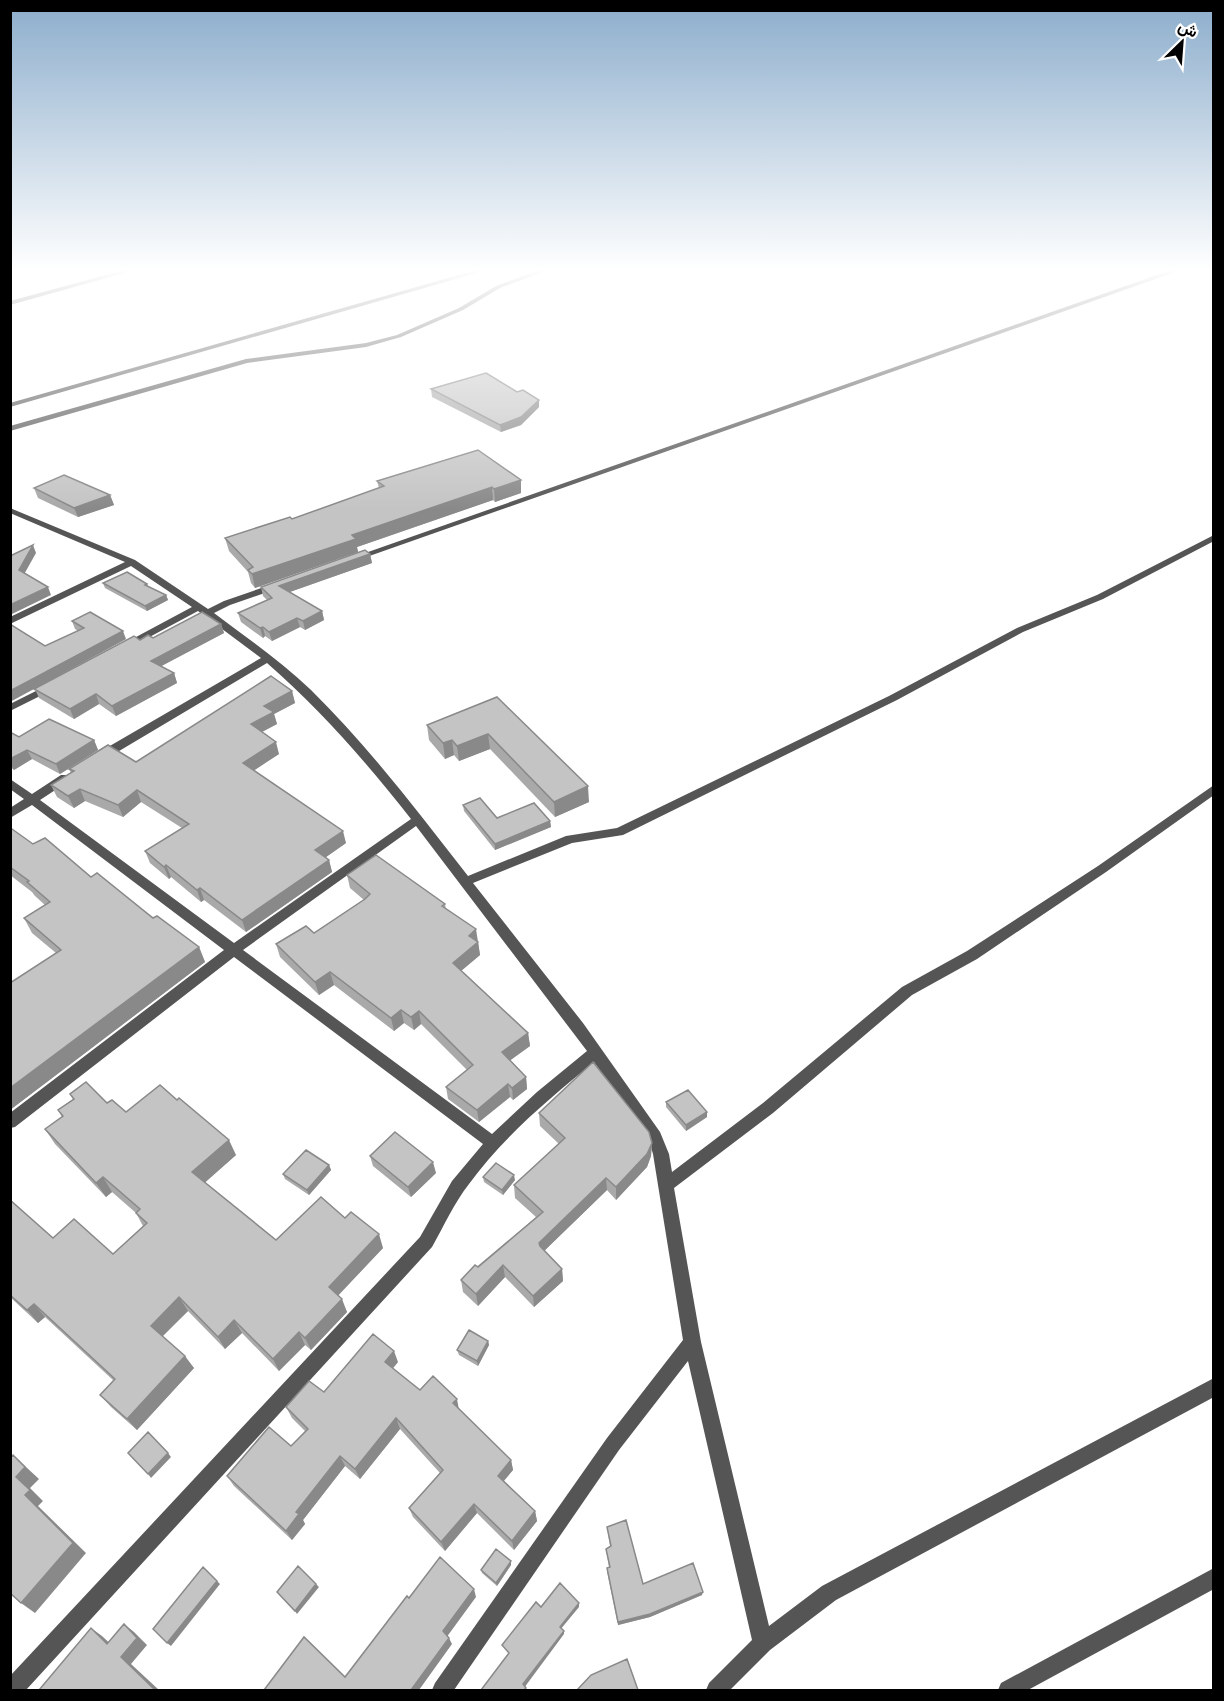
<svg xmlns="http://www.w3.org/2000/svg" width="1224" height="1701" viewBox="0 0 1224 1701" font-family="Poppins,Vazirmatn,sans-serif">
<rect width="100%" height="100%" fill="#fff"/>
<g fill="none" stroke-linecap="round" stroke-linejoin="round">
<path fill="#555" fill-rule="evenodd" d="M124,270H135L10,305V301Z
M476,270H487L10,407V403Z
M539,270H549L500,288L463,310L401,337L366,347L247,363L10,431V426L246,359L366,343L397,335L459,308L496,286Z
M1171,270H1181L358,560H352L351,558Z
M10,508L135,560L208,609L224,601L273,584H279V588L230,605L214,613C247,638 281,661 311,690C369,747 418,812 468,876L566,836L617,828L889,696L1017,628L1097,595L1214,535V541L1103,599L1023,632L897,700L623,835L572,843L473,883L583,1023L660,1132L669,1154L672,1172L763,1103L902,987L967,951L1098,866L1214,785V795L1106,872L977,959L912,995L773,1113L674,1188L701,1342L769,1626L822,1586L1214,1378V1397L836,1600L770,1650L730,1690H706L709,1683L752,1640L688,1361L619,1450L454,1690H432L435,1683L607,1438L683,1340L653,1154L649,1140L594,1062C549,1099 504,1136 469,1184C454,1203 444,1226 432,1247L26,1690H10V1676L420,1237L452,1181L483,1144L234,957L15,1127L10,1128V1113L224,950L32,805L10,818V808L24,799L10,789V779L32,794L61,775H69L71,778L69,781L40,800L234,943L411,819C367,763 320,709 267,663L104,760H96L94,757L96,754L261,658L198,611L129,648H123V644L192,607L131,566L10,624V617L125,562L10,513ZM416,826L587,1051L537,1092L492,1134L243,950Z
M50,684L54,685L55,687L54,689L10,711V704Z
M1214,1568V1589L1028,1690H998L1001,1683Z"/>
</g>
<path fill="#a9a9a9" d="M431,389L517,392L539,400V407L521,425L501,432L432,397Z
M521,480V493L495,502L493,500L357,547L358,552L255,588L251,583L248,572L229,551L225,538L292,519L379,488L377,481Z
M34,488L110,495L114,505L78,517L38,498Z
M370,554L372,563L290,592L322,611L324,620L305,630L300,627L272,641L265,636L263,638L241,622L238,613L267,600L263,596L261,587Z
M103,583L147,584L148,586L166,595L168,600L147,611L105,588Z
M72,621L126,639L49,681L140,640L221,624L224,633L161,666L174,673L177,683L116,716L99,704L74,719L39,698L35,689L45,646L78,631L75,629Z
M292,691L295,703L274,714L277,724L262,732L279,754L254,770L346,843L326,857L329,860L332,872L246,932L204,900L201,902L171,877L169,879L150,863L145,851L182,828L141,802L123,817L85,801L74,808L57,797L51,785L71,773L69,769L136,762Z
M497,697L589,802L555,817L490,749L459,761L454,755L445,759L429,740L427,725Z
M10,732L19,737L94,740L98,750L60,774L32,759L14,770L10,767Z
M463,805L497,818L550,821L551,827L495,850L464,811Z
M10,830L33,844L91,877L199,947L205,962L10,1110V983L56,953L32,933L24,918L45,905L35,896L32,892L10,875Z
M347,875L445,904L446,909L478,942L480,955L461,971L528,1033L530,1046L510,1060L526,1077L527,1089L513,1100L510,1097L479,1122L448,1099L446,1087L467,1070L421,1024L414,1030L404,1023L394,1031L334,985L319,995L280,957L276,944L314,933L364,900L350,888Z
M70,1094L107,1103L126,1112L236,1155L205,1182L276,1240L345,1218L383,1248L338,1295L347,1312L311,1350L305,1345L279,1371L242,1333L225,1349L188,1311L162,1336L194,1368L137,1430L111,1407L100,1395L114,1381L45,1317L38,1323L10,1297V1200L53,1238L113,1254L143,1226L136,1213L112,1192L106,1197L55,1144L45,1129L62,1117L58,1110L73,1099Z
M666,1102L707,1112V1117L686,1131L666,1107Z
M539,1113L652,1143L651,1156L647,1167L616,1200L607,1190L544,1251L562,1269L563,1281L534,1307L505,1277L478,1306L463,1292L461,1280L536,1217L515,1198L514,1185L559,1144L540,1126Z
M370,1156L436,1173L411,1197L373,1166Z
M329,1165L331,1170L309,1195L285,1179L283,1174Z
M483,1177L515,1180L503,1195L484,1182Z
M488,1341L489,1345L478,1366L459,1355L457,1350Z
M398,1362L393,1368L420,1390L459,1410L511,1460L513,1470L504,1481L535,1511L537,1521L514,1550L477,1513L445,1551L413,1517L409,1508L440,1473L400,1429L360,1479L345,1466L303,1520L305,1524L292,1540L234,1486L227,1476L291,1446L305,1431L292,1418L286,1407Z
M607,1527L643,1584L702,1595L650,1617L618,1625L607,1571V1568L609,1567L606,1549L610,1546Z
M511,1561V1565L497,1586L482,1573L481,1570Z"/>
<path fill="#898989" d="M539,400V407L521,425L501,432L500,425Z
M521,480V493L495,502L494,489Z
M492,487L493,500L357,547L358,552L255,588L252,574L352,535Z
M110,495L114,505L78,517L74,508Z
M33,545L36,553L22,578L19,570Z
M370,554L372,563L281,595L279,586Z
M48,587L51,595L10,615V605Z
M166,595L168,600L147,611L145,606Z
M322,611L324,620L305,630L303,621Z
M297,618L300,627L272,641L269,632Z
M221,624L224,633L154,670L151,661Z
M263,627L265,636L263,638L260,628Z
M123,631L126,639L10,702V691Z
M174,673L177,683L116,716L112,706Z
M292,691L295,703L274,714L277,724L254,736L251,724L264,706Z
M96,694L99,704L74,719L70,709Z
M488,734L490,749L459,761L457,746Z
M94,740L98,750L60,774L56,764Z
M452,740L454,755L445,759L443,743Z
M276,742L279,754L247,775L243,763Z
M27,750L32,759L14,770L10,763V759Z
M588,786L589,802L555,817L554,802Z
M80,789L85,801L74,808L68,796Z
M137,790L141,802L123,817L118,805Z
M550,821L551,827L495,850V844Z
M343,831L346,843L319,862L315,850Z
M329,860L332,872L246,932L242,920Z
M166,865L171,877L169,879L164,867Z
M200,888L204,900L201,902L197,890Z
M476,929L480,955L455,976L453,963L469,936Z
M199,947L205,962L10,1110V1088Z
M330,972L334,985L319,995L315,982Z
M401,1010L404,1023L394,1031L391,1018Z
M419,1011L421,1024L414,1030L411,1017Z
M528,1033L530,1046L504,1065L502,1052Z
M526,1077L527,1089L513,1100L512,1088Z
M508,1084L510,1097L479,1122L477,1110Z
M707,1112V1117L686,1131V1125Z
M229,1140L236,1155L200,1187L192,1172Z
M652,1143L651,1156L647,1167L616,1200V1187Z
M433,1162L436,1173L411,1197L408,1187Z
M329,1165L331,1170L309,1195L307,1190Z
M514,1175L515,1180L503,1195L502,1190Z
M103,1177L112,1192L106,1197L96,1183Z
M606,1178L607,1190L540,1255L539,1243Z
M379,1234L383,1248L334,1300L329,1287Z
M503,1265L505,1277L478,1306L476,1294Z
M562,1269L563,1281L534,1307L533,1296Z
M179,1297L188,1311L160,1339L151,1326Z
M342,1299L347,1312L311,1350L305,1338Z
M34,1304L45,1317L38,1323L27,1310Z
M234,1320L242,1333L225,1349L218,1337Z
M299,1332L305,1345L279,1371L273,1359Z
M488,1341L489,1345L478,1366L477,1361Z
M394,1351L398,1362L389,1373L385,1362Z
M185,1356L194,1368L137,1430L127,1419Z
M457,1399L459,1410L453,1403Z
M396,1418L400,1429L360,1479L355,1469Z
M168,1453L171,1457L151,1478L148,1474Z
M13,1455L39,1479L30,1488L43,1501L38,1506L86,1553L35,1613L21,1603L16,1477Z
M340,1456L345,1466L303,1520L305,1524L292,1540L286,1531L296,1512Z
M511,1460L513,1470L500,1485L498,1476Z
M474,1504L477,1513L445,1551L441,1542Z
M535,1511L537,1521L514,1550L512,1541Z
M511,1561V1565L497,1586L496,1583Z
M217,1581L220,1584L171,1646L167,1643Z
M316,1584L319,1587L297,1614L295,1611Z
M474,1589L476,1597L446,1638L443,1631Z
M703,1592L702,1595L650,1617L618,1625V1622Z
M579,1603V1607L560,1630V1627Z
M124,1624L134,1632L147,1645L131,1664L159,1690H155L121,1657Z
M91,1628L102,1636L118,1651L107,1644Z
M564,1631V1634L524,1688L523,1684Z
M449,1638L452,1644L419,1690H411Z"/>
<path fill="#c4c4c4" stroke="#898989" stroke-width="1.5" d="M486,373L517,392L523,390L539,400L521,417L500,425L431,389Z
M478,450L521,480L494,489L492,487L352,535L356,539L252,574L248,570L253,567L225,538L290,517L292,519L384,486L377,481Z
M64,475L110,495L74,508L34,488Z
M33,545L19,570L48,587L10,605V556Z
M365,550L370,554L279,586L322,611L303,621L297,618L269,632L263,627L260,628L238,613L272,598L261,587Z
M127,572L147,584L145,585L166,595L145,606L103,583Z
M90,612L123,631L10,691V624L45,646L84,628L72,621Z
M202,612L221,624L151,661L174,673L112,706L96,694L70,709L34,689L134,636L140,640L148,635L153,638Z
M271,676L292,691L264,706L274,712L251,724L276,742L243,763L343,831L315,850L329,860L242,920L200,888L197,890L166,865L164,867L145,851L189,824L137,790L118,805L80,789L68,796L51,785L74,771L69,769L108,745L136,762Z
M497,697L588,786L554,802L488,734L457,746L452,740L443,743L427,725Z
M49,719L94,740L56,764L27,750L10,759V732L19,737Z
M480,798L497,818L534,803L550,821L495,844L463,805Z
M12,829L33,844L45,838L91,877L97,873L153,918L157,916L199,947L10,1088V983L61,950L24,918L50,902L27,882L29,881L10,867V830Z
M376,855L445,904L442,906L476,929L469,936L478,942L453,963L528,1033L502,1052L526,1077L512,1088L508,1084L477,1110L446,1087L473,1065L419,1011L411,1017L401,1010L391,1018L330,972L315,982L276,944L306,926L314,933L365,899L370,894L347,875Z
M593,1062L649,1132L652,1143L647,1154L616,1187L606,1178L539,1243L540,1246L562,1269L533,1296L503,1265L476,1294L461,1280L475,1265L478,1267L543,1212L514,1185L565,1138L539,1113Z
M86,1082L107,1103L112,1100L126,1112L160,1085L177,1100L179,1098L229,1140L192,1172L276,1240L321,1197L345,1218L351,1212L379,1234L329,1287L342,1299L305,1338L299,1332L273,1359L234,1320L218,1337L179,1297L151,1326L185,1356L127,1419L100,1395L115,1379L34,1304L27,1310L10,1295V1200L53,1238L74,1219L113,1254L147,1223L136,1213L140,1209L103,1177L96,1183L45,1129L63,1116L58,1110L74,1099L70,1094Z
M688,1090L707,1112L686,1125L666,1102Z
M395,1132L433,1162L408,1187L370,1156Z
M306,1150L329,1165L307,1190L283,1174Z
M496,1163L514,1175L502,1190L483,1177Z
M469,1330L488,1341L477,1361L457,1350Z
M373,1334L394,1351L385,1362L420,1390L433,1376L457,1399L453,1403L511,1460L498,1476L535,1511L512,1541L474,1504L441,1542L409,1508L443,1470L396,1418L355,1469L340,1456L296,1512L299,1514L286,1531L227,1476L269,1427L291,1446L308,1429L286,1407L309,1381L324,1392Z
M148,1432L168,1453L148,1474L128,1453Z
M13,1455L25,1467L16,1477L30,1490L25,1495L73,1543L21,1603L10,1593V1458Z
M626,1520L643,1584L693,1563L703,1592L650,1614L618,1622L607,1568L610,1567L606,1549L611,1546L607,1527Z
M496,1549L511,1561L496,1583L481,1570Z
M440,1557L474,1589L443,1631L449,1638L411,1690H264L304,1637L345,1677L407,1596L409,1598Z
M298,1566L316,1584L295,1611L277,1592Z
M203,1567L217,1581L167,1643L153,1629Z
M560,1583L579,1603L560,1627L564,1631L523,1684L526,1688L524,1690H481L509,1653L502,1645L536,1602L541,1607Z
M124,1624L137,1638L121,1657L155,1690H39L91,1628L107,1644Z
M627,1659L638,1690H577L591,1675Z"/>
<linearGradient id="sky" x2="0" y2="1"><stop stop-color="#8cadcc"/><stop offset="0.53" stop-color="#fff"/><stop offset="1" stop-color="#fff" stop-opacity="0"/></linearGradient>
<rect width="1224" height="509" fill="url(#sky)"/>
<rect width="1224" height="1701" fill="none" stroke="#000000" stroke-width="24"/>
<g transform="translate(1182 42) rotate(25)" stroke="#ffffff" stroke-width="4.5" paint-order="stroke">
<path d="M0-4.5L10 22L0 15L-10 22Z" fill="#000000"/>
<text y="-9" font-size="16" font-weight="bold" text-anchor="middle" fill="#000000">ش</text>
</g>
</svg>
